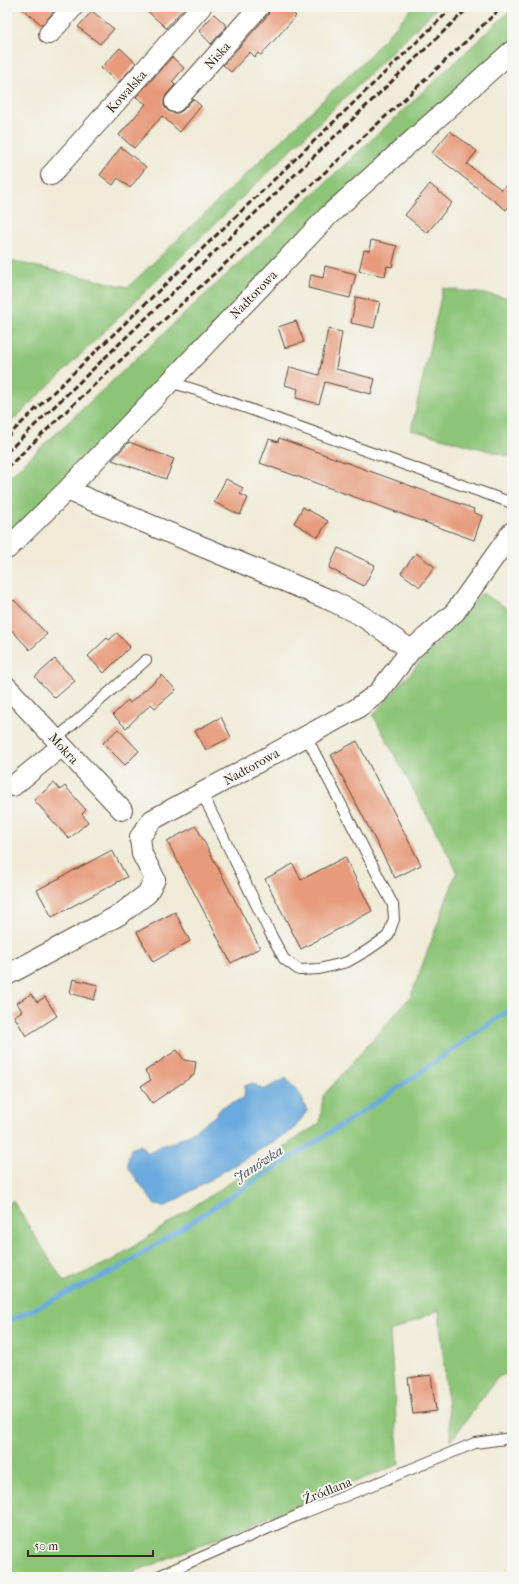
<svg xmlns="http://www.w3.org/2000/svg" width="519" height="1584" viewBox="0 0 519 1584" font-family="'IM FELL French Canon',serif">
<rect width="100%" height="100%" fill="#f6f6f2"/>
<filter id="ink" filterUnits="userSpaceOnUse"><feTurbulence type="fractalNoise" baseFrequency=".025" numOctaves="2"/><feDisplacementMap in="SourceGraphic" scale="8" xChannelSelector="R" yChannelSelector="G"/><feConvolveMatrix kernelMatrix="1 2 1 2 8 2 1 2 1" color-interpolation-filters="sRGB"/></filter>
<filter id="wash" filterUnits="userSpaceOnUse"><feTurbulence type="fractalNoise" baseFrequency=".012" numOctaves="4" result="noise"/><feDisplacementMap in="SourceGraphic" scale="16" xChannelSelector="R" yChannelSelector="G"/><feGaussianBlur stdDeviation="0.9" result="paint"/><feColorMatrix in="noise" values="0 0 0 0 0 0 0 0 0 0 0 0 0 0 0 0 0 1.4 0 .05"/><feComposite in="paint" operator="in"/></filter>
<g filter="url(#wash)">
<rect width="100%" height="100%" fill="#efebd7"/>
<path fill="#8dc578" stroke="#64784b" d="M413,7H438L7,426V260L128,287L368,57Z
M512,9V47L7,539V479Z
M443,288L512,298V457L411,430Z
M482,593L512,611V1372L498,1377L451,1441L439,1310L390,1332L399,1464L122,1577H7V1204L13,1201L64,1282L113,1260L320,1123L323,1096L411,996L457,871L373,715Z"/>
<path fill="#6baade" stroke="#536a7e" d="M286,1078L301,1096L307,1111L293,1130L166,1206L155,1205L128,1167V1160L131,1149L141,1145L148,1153L154,1151L161,1144L168,1145L189,1134L214,1117L222,1107L244,1098L245,1086L253,1083L263,1090Z"/>
<g fill="none" stroke-linecap="round" stroke-linejoin="round">
<path stroke="#6baade" stroke-width="5" d="M7,1322L118,1269L382,1099L512,1008"/>
</g>
<g id="blocks">
<path fill="#e79b7c" d="M20,7H58L42,25Z
M143,7H185L166,28Z
M270,7H299L293,13L296,16L261,55L258,53L255,57L250,52L231,72L223,65L268,15Z
M92,11L114,29L100,44L78,27Z
M214,14L227,26L211,44L199,31Z
M120,48L136,63L118,83L101,68Z
M172,57L184,68L172,82L175,85L166,95L164,100V106L168,111L173,113H178L183,110L193,99L201,106L180,132L162,116L134,148L119,135L146,104L136,97Z
M450,131L477,151L467,164L502,190L512,178V203L506,210L432,153Z
M121,147L146,167L130,188L118,178L113,185L100,175Z
M430,184L452,203L427,233L405,215Z
M371,240L397,246L392,267L387,266L385,276L359,271L364,250L369,251Z
M325,266L356,274L350,298L308,288L311,275L323,278Z
M356,297L380,302L374,328L351,323Z
M296,321L304,342L285,348L278,327Z
M328,329L342,332L336,369L375,379L371,394L325,382L319,404L296,398L298,389L285,385L290,367L319,375Z
M279,438L474,509L473,512L482,516L474,540L260,463L269,439L278,442Z
M129,442L174,459L166,479L112,460Z
M226,479L243,488L240,494L248,498L240,515L214,502Z
M303,507L328,521L318,537L294,523Z
M338,548L375,565L364,586L329,568Z
M416,553L435,567L420,587L401,573Z
M14,600L47,634L30,650L7,625V607Z
M117,633L130,647L104,673L88,656L107,638L109,640Z
M55,659L75,681L55,698L35,677Z
M162,675L176,690L155,708L151,704L126,728L113,715L128,700L130,703Z
M221,717L231,737L206,750L195,731Z
M118,729L139,751L125,765L103,743Z
M357,741L421,865L395,878L331,755Z
M54,783L60,790L65,786L86,810L82,814L88,822L69,839L34,800Z
M196,826L260,948L231,963L167,841Z
M112,850L127,877L52,917L37,890Z
M345,857L372,911L301,949L265,879L293,864L301,880Z
M175,912L190,941L153,962L137,932Z
M73,979L98,985L94,1000L70,993Z
M31,994L37,1002L45,997L57,1016L26,1036L14,1016L22,1011L17,1003Z
M177,1050L184,1060L196,1062L194,1075L152,1103L141,1086L151,1080L145,1071Z
M431,1375L436,1411L413,1414L408,1378Z"/>
</g>
</g>
<g filter="url(#ink)">
<use href="#blocks" fill-opacity="0" stroke="#56473a" stroke-width="1"/>
<g fill="none" stroke-linecap="round" stroke-linejoin="round">
<g stroke="#56473a" stroke-width="12">
<path id="service" d="M170,382L196,390L512,503
M56,739L146,660
M202,793L270,933L284,959L299,970L319,969L347,962L368,950L388,936L394,919L393,905L306,736
M156,1577L301,1514L475,1443L512,1438"/>
</g>
<g stroke="#56473a" stroke-width="22">
<path id="minor" d="M49,34L73,7
M175,102L259,7
M51,175L201,7
M67,490L332,601L362,616L411,650
M7,549L67,490L329,215L512,51
M7,687L122,810
M13,786L62,746
M7,975L119,915L147,894L155,879L142,854L140,837L152,820L356,709L378,693L411,650L455,612L512,532"/>
</g>
<use href="#service" stroke="#fff" stroke-width="10"/>
<use href="#minor" stroke="#fff" stroke-width="20"/>
<path stroke="#3b2a1e" stroke-width="3" stroke-dasharray="6 3" stroke-linecap="butt" d="M7,437L453,7
M7,452L469,7
M7,468C169,311 339,163 502,7"/>
</g>
</g>
<g text-anchor="middle" stroke-width="4" stroke-linejoin="round" paint-order="stroke">
<g font-size="13" fill="#3b2a1e" stroke="#f6f6f2">
<text transform="translate(217 55) rotate(-48)" y="5">Niska</text>
<text transform="translate(126 91) rotate(-48)" y="5">Kowalska</text>
<text transform="translate(253 294) rotate(-46)" y="5">Nadtorowa</text>
<text transform="translate(64 748) rotate(47)" y="5">Mokra</text>
<text transform="translate(251 766) rotate(-29)" y="5">Nadtorowa</text>
<text transform="translate(327 1490) rotate(-22)" y="5">Źródlana</text>
</g>
<g font-size="14" font-style="italic" fill="#4c5761" stroke="#f6f6f2">
<text transform="translate(258 1164) rotate(-33)" y="5">Janówka</text>
</g>
</g>
<rect width="519" height="1584" fill="none" stroke="#f6f6f2" stroke-width="24"/>
<path d="M28 1550v6h125v-6" fill="none" stroke="#3b2a1e" stroke-width="2"/>
<text x="34" y="1550" font-size="12" fill="#3b2a1e" stroke="#f6f6f2" stroke-width="3" paint-order="stroke">50 m</text>
</svg>
